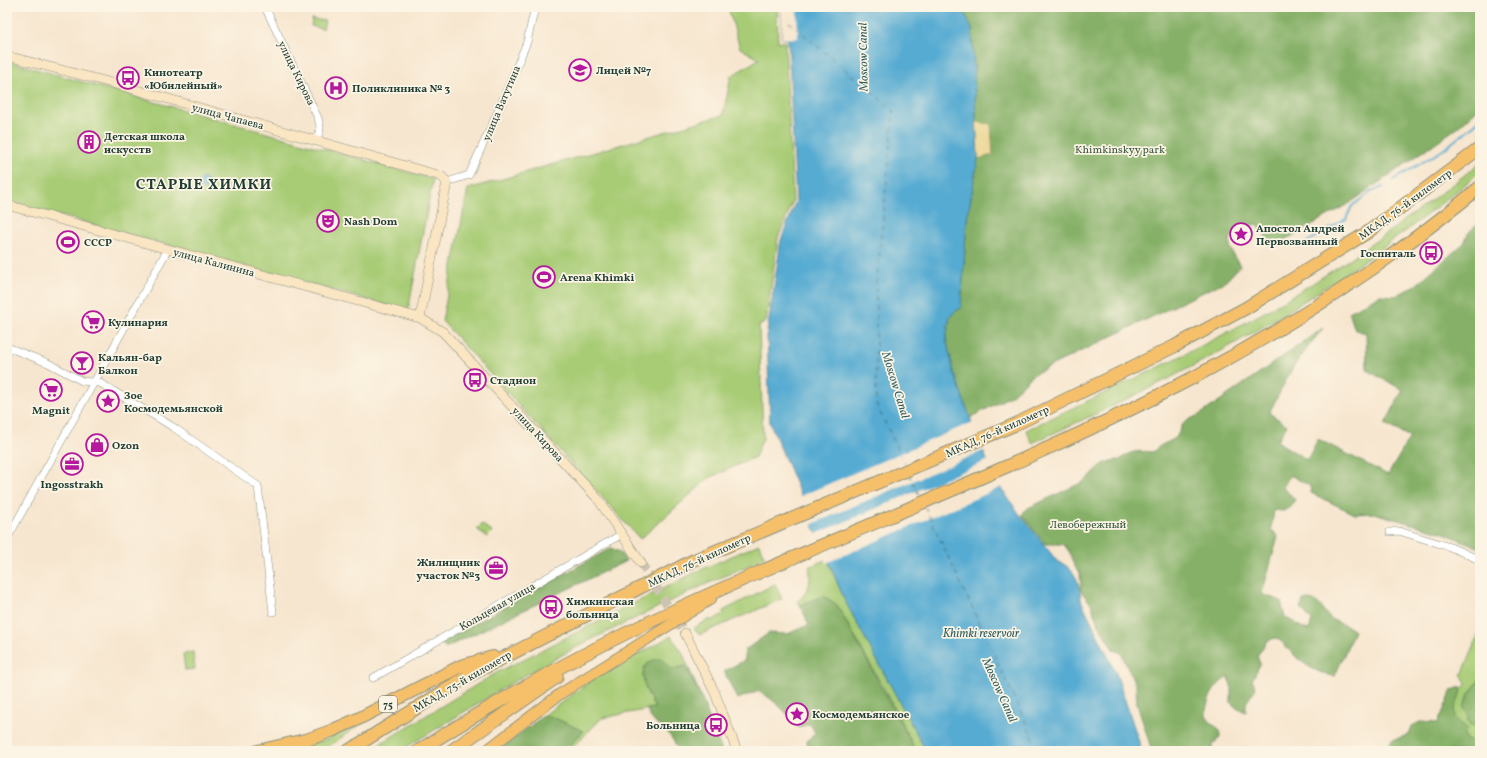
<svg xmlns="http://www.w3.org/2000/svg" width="1487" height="758" viewBox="0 0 1487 758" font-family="Vollkorn,serif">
<rect width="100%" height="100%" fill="#fcf5e5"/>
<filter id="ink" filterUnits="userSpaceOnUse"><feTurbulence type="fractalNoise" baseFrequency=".025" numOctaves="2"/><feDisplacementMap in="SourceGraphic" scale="8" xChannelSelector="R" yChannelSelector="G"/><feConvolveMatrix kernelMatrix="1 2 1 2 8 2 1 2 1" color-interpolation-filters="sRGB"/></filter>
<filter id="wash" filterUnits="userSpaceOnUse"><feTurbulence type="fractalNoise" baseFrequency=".012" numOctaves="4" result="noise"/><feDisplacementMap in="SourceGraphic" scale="16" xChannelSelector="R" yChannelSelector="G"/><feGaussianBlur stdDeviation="0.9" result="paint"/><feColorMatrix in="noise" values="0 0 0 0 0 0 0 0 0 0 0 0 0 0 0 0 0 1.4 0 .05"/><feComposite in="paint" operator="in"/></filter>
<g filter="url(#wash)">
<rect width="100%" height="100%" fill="#f7e6cf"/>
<path fill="#a8cc76" stroke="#648455" d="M728,7H777L778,42H785L793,201L778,238L766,322L759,326L763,438L755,457L709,478L640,539L442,321L468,189L723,115L731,76L759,59L740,48Z
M312,19L325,21L323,29L311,26Z
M7,61L433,179L408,311L7,201Z
M1480,163V172C1411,230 1338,281 1261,328C1188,372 1109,408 1032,443L1026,430C1102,394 1180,359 1254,318C1334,274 1408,219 1480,163Z
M482,524L492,532L487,537L477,529Z
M759,544L765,558L702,586L580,645L515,681L400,751H368L496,673L696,572Z
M827,559L845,601L926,751H916L883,687L837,605L824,596L800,605L798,601C809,592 812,580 809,567Z
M775,584L782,599L699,635L694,628L710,619L711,621L724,614L723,611Z
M1480,631V751H1429L1455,692L1463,689L1466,684L1462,675Z
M671,636L682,652L702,699L686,667L671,669L644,667C642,683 648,694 655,708L602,718L572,748L570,745L583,731L543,716L590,681Z
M193,652L195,669L185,670L183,654Z
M365,721L322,751H285L325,740Z"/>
<path fill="#86b067" stroke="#52764e" d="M962,7H1480V107L1458,127L1347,205L1272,247L1258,224C1247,226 1228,231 1230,246C1231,252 1237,260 1240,266L1226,281L1034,374L1012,395L970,418L954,372L946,339L950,316L961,307L967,219L978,159L972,29Z
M1480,222V548L1444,533L1394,519L1375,513L1355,514L1311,493L1310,486L1290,475L1283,488L1295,499L1291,507L1283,511L1274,510L1271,529L1278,536L1262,594L1281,601L1285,618C1295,621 1299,628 1309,630L1312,621L1301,608L1303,600C1324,599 1319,611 1332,619C1340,624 1347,625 1354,631L1335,676C1320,675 1302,664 1291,652C1285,646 1283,641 1275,638L1267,641L1257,656L1260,664L1252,680L1256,688L1246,703V712L1238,709L1231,703V685L1228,677C1215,684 1205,702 1206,716C1211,725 1221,726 1220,738L1213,744V751H1152L1137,704L1136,686L1121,653L1113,649L1104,634L1094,614L1092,605L1081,591L1080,573C1070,564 1074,554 1063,544H1045L1022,515L1026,509L1083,482C1098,472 1099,460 1120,460C1130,450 1139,451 1153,452L1160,446L1176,438L1184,422L1201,414L1323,328L1293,367L1269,413L1287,425L1277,441L1307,460L1318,439L1388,475L1410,437L1385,424L1403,390L1367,370L1366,333L1355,330L1349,312L1380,295L1396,296L1416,285L1464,243L1469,232Z
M611,548L620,552L626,561L445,648L441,642Z
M824,596L837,605L916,751H809L807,747V741L815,733L811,725L808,724L799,728C787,713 776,701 759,691L737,699L724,671L745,660V650L769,633L787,634L809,625L800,605Z
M661,658L671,669L686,666L702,699L722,751H679C676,746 674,741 670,736C661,725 652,725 647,709L655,708C645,689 631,664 661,658Z
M1480,679V730L1478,727L1469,724L1467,720L1469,716L1464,708L1467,697Z
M1461,687C1461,698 1453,707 1455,718L1468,729L1464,733L1466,740L1473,741L1476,745L1480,744V751H1387V747L1392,740L1409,735L1412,726L1420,722L1438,723L1452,690Z
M543,716L555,718L583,731L570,745L560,751H502L500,749Z"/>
<path fill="#eeda9e" stroke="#868c69" d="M976,122L991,124L993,155L978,159Z"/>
<path fill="#56abd2" stroke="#3a7483" d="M781,7H962L972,29L978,159L967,219L961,307L950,316L946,339L954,372L978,440L998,484L1018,512L1057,561C1075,568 1080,582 1081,600L1116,673L1142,751H926L845,601L770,423L767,333L781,240L796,201L788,39H782Z
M198.5 184a5.5 5.5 0 1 1 11 0a5.5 5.5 0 1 1-11 0Z"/>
<path fill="#f7e6cf" d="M781,7H797L798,38L782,39Z
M973,422L985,450L810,525L798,497Z
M989,460L1002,487L826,563L814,535Z"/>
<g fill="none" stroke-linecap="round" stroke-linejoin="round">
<path stroke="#56abd2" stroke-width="2" d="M1393,180L1443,150L1480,120
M1299,247L1346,219L1352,206L1371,192L1383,187"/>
<path stroke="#305e63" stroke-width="1" stroke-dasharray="5 4" stroke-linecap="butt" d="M789,22L894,111L876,286V404L905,464
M909,474L920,497
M925,507L1039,751"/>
</g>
</g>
<g filter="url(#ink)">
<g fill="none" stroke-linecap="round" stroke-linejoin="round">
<path stroke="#ccc4b0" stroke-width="9" stroke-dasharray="9 4.5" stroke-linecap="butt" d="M641,563L685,633"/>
<g stroke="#8b9282" stroke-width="8">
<path id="street" d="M265,7L318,118C321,128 321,132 315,140
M447,182L469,175L492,125L527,42L535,7
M7,347L48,363L82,381L100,383L173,427L258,486L273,612
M1390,532L1399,531L1450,547L1480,560
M7,539L168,249
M373,678L622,534"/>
</g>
<g stroke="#8b9282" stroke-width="10">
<path id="secondary" d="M7,56L112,83L441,176L447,182L420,318
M7,205L420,318L443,332L598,499L641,563
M685,633L715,693L737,751"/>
</g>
<g stroke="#8b9282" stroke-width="12">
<path id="primary" d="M486,751L560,694L711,599"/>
</g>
<g stroke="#8b9282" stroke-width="14">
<path id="highway" d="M258,751L309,739L331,731L358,719L461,666L493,657
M348,751L468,676L692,561L1014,425L1175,346L1246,308L1368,232L1480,148
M418,751C500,699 585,651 673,611C847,530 1029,465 1198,375C1298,322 1393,259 1480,187
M451,751L557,677"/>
</g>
<use href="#street" stroke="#fff" stroke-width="7"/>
<use href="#secondary" stroke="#fbe6c4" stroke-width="9"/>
<use href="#primary" stroke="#f6c06b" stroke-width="10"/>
<use href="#highway" stroke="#f6c06b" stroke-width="12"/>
</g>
</g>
<defs>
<g id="school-ring" transform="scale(1.15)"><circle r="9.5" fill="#fcf5e5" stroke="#b5179e" stroke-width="1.5"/><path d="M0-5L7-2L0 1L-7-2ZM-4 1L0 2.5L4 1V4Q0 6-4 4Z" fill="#b5179e"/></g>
<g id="bus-ring" transform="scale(1.15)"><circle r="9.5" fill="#fcf5e5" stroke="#b5179e" stroke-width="1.5"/><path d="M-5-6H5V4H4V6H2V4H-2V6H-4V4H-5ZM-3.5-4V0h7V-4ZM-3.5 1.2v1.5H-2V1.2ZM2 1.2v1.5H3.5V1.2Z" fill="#b5179e"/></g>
<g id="hospital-ring" transform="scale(1.15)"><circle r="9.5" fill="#fcf5e5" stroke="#b5179e" stroke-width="1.5"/><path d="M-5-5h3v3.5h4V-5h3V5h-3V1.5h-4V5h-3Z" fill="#b5179e"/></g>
<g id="building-ring" transform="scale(1.15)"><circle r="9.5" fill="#fcf5e5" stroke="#b5179e" stroke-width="1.5"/><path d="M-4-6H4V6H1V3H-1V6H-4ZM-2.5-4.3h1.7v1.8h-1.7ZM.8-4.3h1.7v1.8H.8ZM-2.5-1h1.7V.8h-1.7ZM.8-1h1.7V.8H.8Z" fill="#b5179e"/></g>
<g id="theatre-ring" transform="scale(1.15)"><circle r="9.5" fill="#fcf5e5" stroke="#b5179e" stroke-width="1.5"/><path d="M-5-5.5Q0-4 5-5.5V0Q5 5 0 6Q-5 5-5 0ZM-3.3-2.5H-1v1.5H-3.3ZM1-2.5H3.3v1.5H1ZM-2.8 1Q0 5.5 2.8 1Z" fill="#b5179e"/></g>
<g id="sight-ring" transform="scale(1.15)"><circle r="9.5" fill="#fcf5e5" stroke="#b5179e" stroke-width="1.5"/><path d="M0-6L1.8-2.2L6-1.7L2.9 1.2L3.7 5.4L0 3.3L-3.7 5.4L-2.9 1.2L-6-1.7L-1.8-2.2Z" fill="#b5179e"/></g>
<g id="stadium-ring" transform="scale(1.15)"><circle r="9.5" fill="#fcf5e5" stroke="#b5179e" stroke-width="1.5"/><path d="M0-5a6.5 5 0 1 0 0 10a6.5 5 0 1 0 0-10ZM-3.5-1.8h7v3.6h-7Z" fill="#b5179e"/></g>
<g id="supermarket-ring" transform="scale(1.15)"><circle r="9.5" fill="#fcf5e5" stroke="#b5179e" stroke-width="1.5"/><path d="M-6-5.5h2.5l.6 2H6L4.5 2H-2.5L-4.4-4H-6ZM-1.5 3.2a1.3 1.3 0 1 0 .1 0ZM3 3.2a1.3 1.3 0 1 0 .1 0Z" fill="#b5179e"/></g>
<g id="bar-ring" transform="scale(1.15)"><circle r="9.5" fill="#fcf5e5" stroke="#b5179e" stroke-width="1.5"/><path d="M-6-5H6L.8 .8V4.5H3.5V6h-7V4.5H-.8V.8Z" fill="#b5179e"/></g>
<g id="shop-ring" transform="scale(1.15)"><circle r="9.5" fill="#fcf5e5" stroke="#b5179e" stroke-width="1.5"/><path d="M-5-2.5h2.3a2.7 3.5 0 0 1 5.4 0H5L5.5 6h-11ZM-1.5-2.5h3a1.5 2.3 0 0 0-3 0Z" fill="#b5179e"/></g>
<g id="office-ring" transform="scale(1.15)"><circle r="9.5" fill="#fcf5e5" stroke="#b5179e" stroke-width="1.5"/><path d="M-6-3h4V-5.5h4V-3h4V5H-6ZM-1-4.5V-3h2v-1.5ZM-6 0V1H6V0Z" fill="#b5179e"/></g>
</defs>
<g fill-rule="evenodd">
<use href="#school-ring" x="580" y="70"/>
<use href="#bus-ring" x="128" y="78"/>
<use href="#hospital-ring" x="336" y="88"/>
<use href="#building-ring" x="89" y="142"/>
<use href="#theatre-ring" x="328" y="221"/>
<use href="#sight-ring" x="1241" y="234"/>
<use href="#stadium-ring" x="68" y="242"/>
<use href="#bus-ring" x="1431" y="253"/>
<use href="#stadium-ring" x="544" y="277"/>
<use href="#supermarket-ring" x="93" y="322"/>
<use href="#bar-ring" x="82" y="363"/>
<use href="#bus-ring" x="475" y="380"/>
<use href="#supermarket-ring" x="51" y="390"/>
<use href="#sight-ring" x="108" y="401"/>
<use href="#shop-ring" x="97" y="445"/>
<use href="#office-ring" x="72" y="464"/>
<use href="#office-ring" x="496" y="568"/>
<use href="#bus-ring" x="551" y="607"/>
<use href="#sight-ring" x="797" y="714"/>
<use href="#bus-ring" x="716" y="725"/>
</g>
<g text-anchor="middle" stroke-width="3.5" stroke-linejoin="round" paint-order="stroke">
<rect fill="#fcf5e5" stroke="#617469" stroke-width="1" x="379" y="696" width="18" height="16" rx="3"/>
<g font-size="10" font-weight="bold" fill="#1f3d34">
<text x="388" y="708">75</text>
</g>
<g font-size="11" font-weight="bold" fill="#1f3d34" stroke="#fcf5e5" text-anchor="start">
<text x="596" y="74">Лицей №7</text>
<text x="144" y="76">Кинотеатр<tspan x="144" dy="13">«Юбилейный»</tspan></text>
<text x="352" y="92">Поликлиника № 3</text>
<text x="104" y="140">Детская школа<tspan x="104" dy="13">искусств</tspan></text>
<text x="344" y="225">Nash Dom</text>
<text x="1256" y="232">Апостол Андрей<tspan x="1256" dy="13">Первозванный</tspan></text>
<text x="84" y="246">СССР</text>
<text x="1416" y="257" text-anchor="end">Госпиталь</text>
<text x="560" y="281">Arena Khimki</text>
<text x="108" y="326">Кулинария</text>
<text x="98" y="361">Кальян-бар<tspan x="98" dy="13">Балкон</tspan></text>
<text x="490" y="384">Стадион</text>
<text x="124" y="399">Зое<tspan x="124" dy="13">Космодемьянской</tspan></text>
<text x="51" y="414" text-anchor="middle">Magnit</text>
<text x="112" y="449">Ozon</text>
<text x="72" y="488" text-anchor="middle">Ingosstrakh</text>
<text x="480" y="566" text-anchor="end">Жилищник<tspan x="480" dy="13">участок №3</tspan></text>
<text x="566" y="605">Химкинская<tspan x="566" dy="13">больница</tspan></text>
<text x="812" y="718">Космодемьянское</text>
<text x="700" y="729" text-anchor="end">Больница</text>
</g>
<g font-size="11" fill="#1f3d34" stroke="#fcf5e5">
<text transform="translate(297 73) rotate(64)" y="4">улица Кирова</text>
<text transform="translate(501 103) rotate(-67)" y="4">улица Ватутина</text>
<text transform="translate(228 116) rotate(15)" y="4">улица Чапаева</text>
<text transform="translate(1405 204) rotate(-36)" y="4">МКАД, 76-й километр</text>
<text transform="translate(214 262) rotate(15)" y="4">улица Калинина</text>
<text transform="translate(997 431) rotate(-24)" y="4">МКАД, 76-й километр</text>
<text transform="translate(538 434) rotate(47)" y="4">улица Кирова</text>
<text transform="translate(699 560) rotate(-25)" y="4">МКАД, 76-й километр</text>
<text transform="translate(497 606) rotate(-30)" y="4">Кольцевая улица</text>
<text transform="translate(462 681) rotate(-30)" y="4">МКАД, 75-й километр</text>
</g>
<g font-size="11" fill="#3a5a41" stroke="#fcf5e5">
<text x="1120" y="153">Khimkinskyy park</text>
<text x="1088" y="528">Левобережный</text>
</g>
<g font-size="12" font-style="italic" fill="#305e63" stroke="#fcf5e5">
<text transform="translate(863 57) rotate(-91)" y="4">Moscow Canal</text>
<text transform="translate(896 385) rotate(73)" y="4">Moscow Canal</text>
<text x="981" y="637">Khimki reservoir</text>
<text transform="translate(1000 690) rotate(66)" y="4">Moscow Canal</text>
</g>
<g font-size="15" font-weight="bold" letter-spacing="1" fill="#1f3d34" stroke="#fcf5e5">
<text x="204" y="189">СТАРЫЕ ХИМКИ</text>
</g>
</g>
<rect width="1487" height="758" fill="none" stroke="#fcf5e5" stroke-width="24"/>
</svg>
